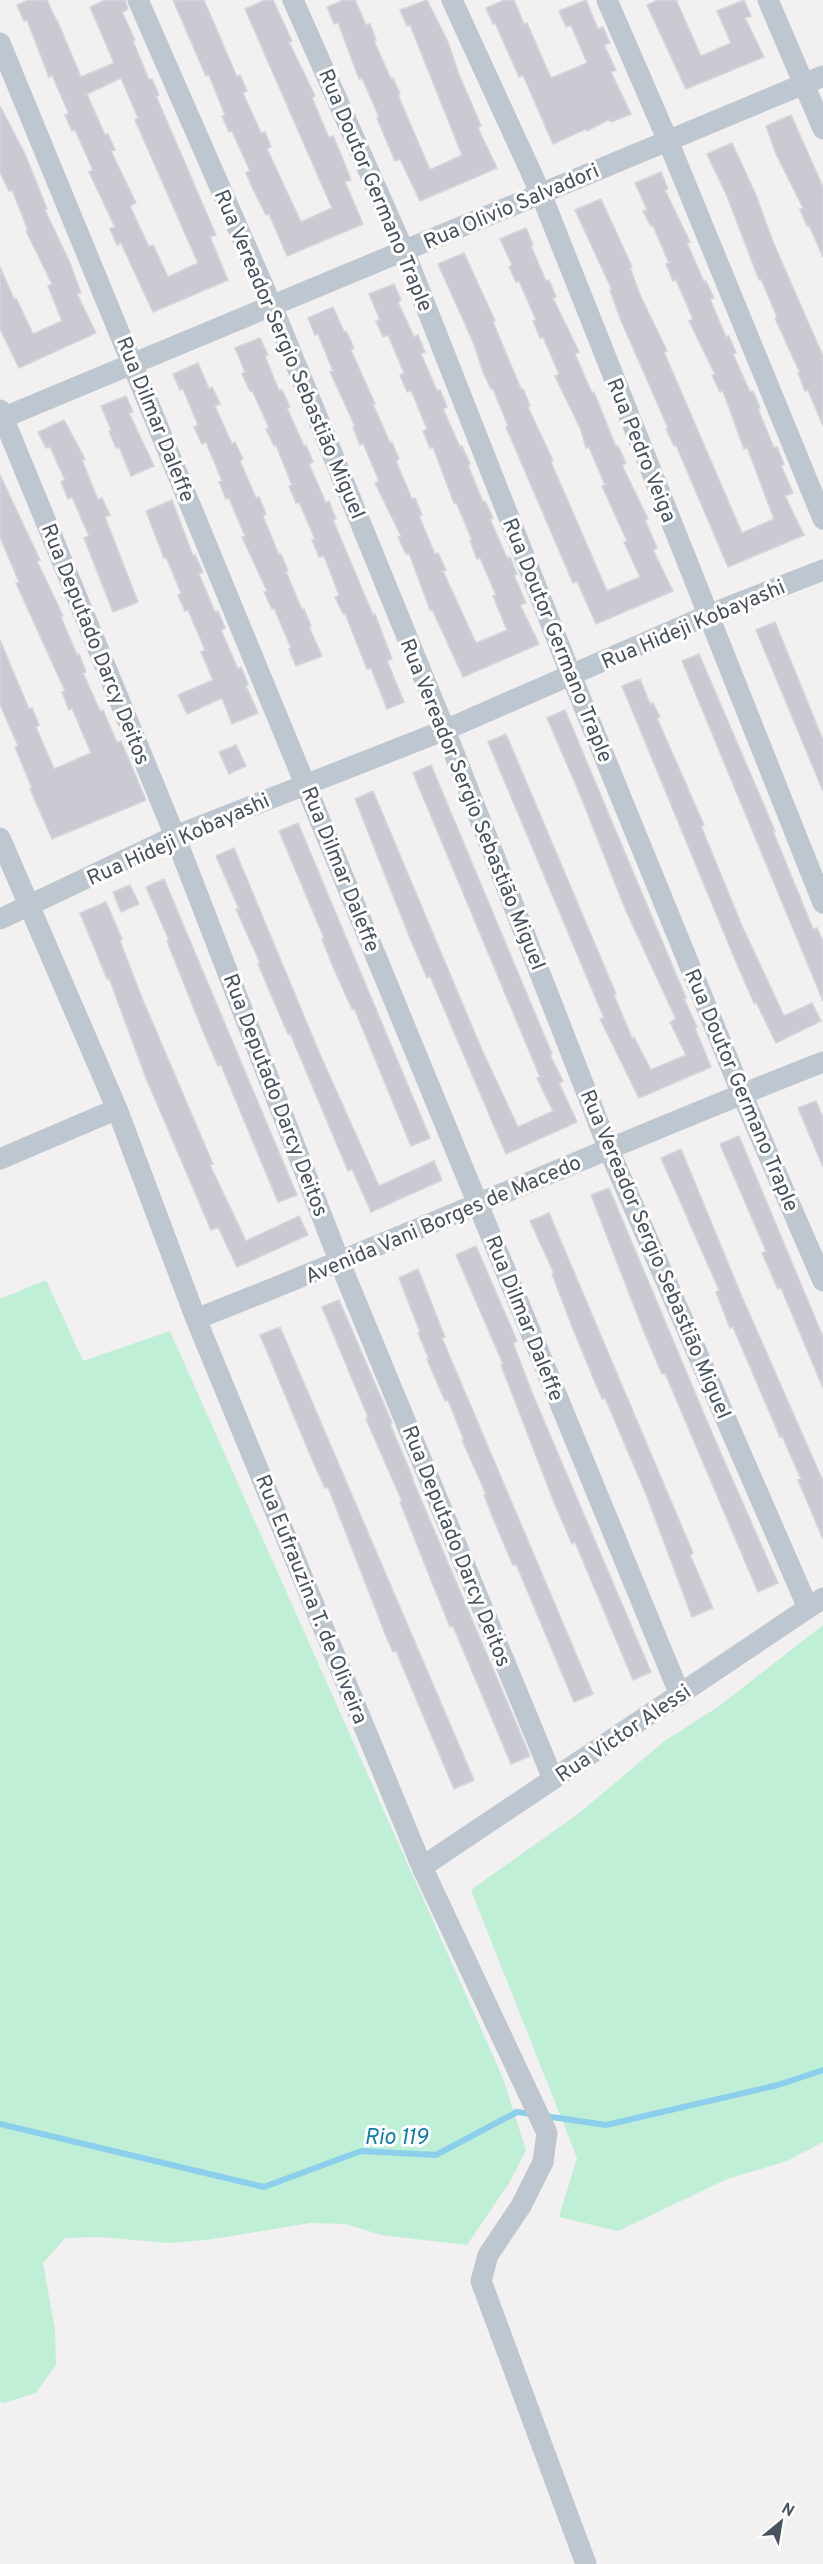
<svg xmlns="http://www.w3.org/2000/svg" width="823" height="2564" viewBox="0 0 823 2564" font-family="Overpass,sans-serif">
<rect width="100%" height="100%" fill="#f2f0f0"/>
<path fill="#bfefd6" d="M46,1280L83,1361L170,1331L503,2078L526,2150L509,2183L467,2245L381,2235L346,2224L311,2223L206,2240L169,2243L100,2237L65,2238L43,2263L55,2330L56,2365L36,2393L4,2403L0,2402V1299Z
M823,1625V2142L787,2161L727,2179L618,2231L559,2217L577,2158L471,1890L578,1814L666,1740L718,1707Z"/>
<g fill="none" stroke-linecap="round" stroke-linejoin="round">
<path stroke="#8ccfec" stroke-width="6" d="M545,2116L606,2125L778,2085L823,2070
M0,2124L264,2187L361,2151L436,2155L517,2112L532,2114"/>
</g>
<path fill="#cacbd2" stroke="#d4d5db" stroke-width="1.5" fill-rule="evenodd" d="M29,0H47L56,20H57L81,77L114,63L90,7L105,0H125L128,9L122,12L135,40L133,41L149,80L152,79L159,95L156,96L216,235L210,237L228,280L153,312L121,243L117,245L110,229L115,227L89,172L93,170L75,130L72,131L65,115L69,114L52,75L49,77L27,20L24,21L17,5ZM121,78L138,118L135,120L198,263L168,277L153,245L149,247L130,206L136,203L111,151L115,150L108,134L105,135L87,94Z
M173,0H204L237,77L240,75L247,91L243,93L261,133L265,132L271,147L267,149L301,222L332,208L245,9L265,0H273L292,41L289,42L315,96L312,98L329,138L333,136L340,152L351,180L345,182L363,224L287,256L269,214L266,215L253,189L246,173L250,171L232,131L229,132L222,116L225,115L209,75L206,76Z
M344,0H355L366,25L370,24L376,40L374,41L391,79L393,78L400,94L398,95L430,170L462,155L410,25L407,26L400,10L427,0L448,42L458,72L481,126L478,128L497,168L420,201L400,159L395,161L377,118L379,117L362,78L359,79L338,22L334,24L327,7Z
M505,0H514L524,24L527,23L551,78L587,63L571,25L566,27L559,11L586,0L598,29L603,27L610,43L604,45L616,70L611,72L631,114L611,122L610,119L587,131L586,129L553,144L523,75L519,77L495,23L493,24L486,8Z
M658,0H676L701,56L731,43L717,11L744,0L751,16L745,18L764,57L686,89L647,5Z
M0,106L25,154L47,209L45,210L70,263L81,293L77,294L96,333L19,368L0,329V267L14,299L16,298L33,334L62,321L48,286L52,284L26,231L28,230L12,190L9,191L0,172Z
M791,115L823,187V257L809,225L807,226L800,209L803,208L776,154L766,126Z
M732,143L756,195L773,242L823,356V426L808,390L805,391L798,373H800L775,318L777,317L761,279L759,280L727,196L707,154Z
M661,172L668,189L665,190L690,242L687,243L704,282L706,281L714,298L710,299L726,337L729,336L736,353L733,354L750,392L753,391L760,408L758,409L774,448L777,447L784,464L781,465L793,493L785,496L804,535L728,567L676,445L674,446L666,429L668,428L620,318L610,290H612L575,210L601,199L632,267L630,268L641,297L667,351L664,352L742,533L774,519L747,447L744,449L723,391L720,392L712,375L715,374L689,321L693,319L676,280L673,281L666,264L669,263L653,226H651L643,211L647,210L635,183Z
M526,228L533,245L531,246L546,281L549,280L556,297L553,298L579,352L575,354L592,393L594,392L616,447L618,446L626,463L622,465L648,519L645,520L657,548L653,550L673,591L596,624L577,581L573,583L506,427L508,426L493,389H491L483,372L474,344L438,264L464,253L495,321L493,322L521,389H523L530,406L528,407L553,461L551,462L607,591L640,577L624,542L627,541L602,486L605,485L589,447L586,448L581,430L555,376L559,374L543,337L540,338L533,321L536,320L519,281L516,282L509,267L512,265L500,239Z
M394,284L401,300L398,302L414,337L418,335L425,352L421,354L437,391L440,390L447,407L443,409L460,447L462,446L470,464L468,465L483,502L485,501L493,518L490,519L507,558L510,557L517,574L514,575L526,603L520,605L539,644L463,677L432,609L430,610L409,553L406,554L398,537L401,536L375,483L379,481L363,443L360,445L353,427L355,426L330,372L333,371L318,334L315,335L308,318L333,307L344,332L346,331L354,348L351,350L375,404H373L390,443L392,442L399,459L396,461L412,499L415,498L422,515L419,516L435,554L438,553L446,570L443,571L476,643L507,630L493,596L496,595L480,558L477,559L470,541L472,540L456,502L454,503L433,447L430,448L423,431L427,429L411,390L407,392L400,375L404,373L388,335L383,337L376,321L380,320L369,294Z
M260,338L268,355L265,356L279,391L282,390L290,407L287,408L304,446L306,445L313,462L309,464L326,503L329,501L336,519L333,520L373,615L375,614L392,659L387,661L404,702L387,709L371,668L367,669L345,613L343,614L335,597L339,595L324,556L319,557L312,540L315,539L299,502L296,503L289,486L292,485L276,445L274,446L266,429L269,428L252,390L250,391L242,374L245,372L235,348Z
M198,363L209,389L212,387L220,404L215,406L232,444L235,442L243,459L240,461L256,498L259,497L266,514L263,516L279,555L281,554L288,571L286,572L302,610L304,609L311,626L309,627L322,656L296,666L289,649L291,648L274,608L272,609L264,592L267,591L242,537L245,536L229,498L226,499L219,482L222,481L206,442L202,444L194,427L198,425L183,389L180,390L173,374Z
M126,396L133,412L129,413L154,466L131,476L119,447L116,448L109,431L111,430L101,406Z
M64,420L85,459L82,460L98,500L102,498L110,515L105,517L138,602L113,612L84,538L89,536L72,497L68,499L61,482L65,480L50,447L46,448L38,432Z
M0,475L40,560L37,561L63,616L61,617L77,655L79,654L86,672L83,673L100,711L103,710L117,743L121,741L146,800L52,839L30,789L32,788L15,747L18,746L0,704V640L29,709L32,708L39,725L36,727L54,769L91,753L72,708L69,710L62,692L65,691L16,583L19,582L0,537Z
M172,500L193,556L195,555L203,572L199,574L215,612L218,611L225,628L221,630L238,669L241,667L248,684L246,686L258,713L232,724L222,698L187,714L178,695L213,680L201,652L205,650L188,610L185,611L178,595L181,593L166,557L164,558L146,511Z
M775,622L823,740V791L756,630Z
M699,654L775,831H773L813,929L817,928L823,942V1001L682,661Z
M640,679L650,704L653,703L660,717L657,718L704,825L701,826L742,926L784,1016L812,1003L821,1021L776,1043L756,1002L754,1003L736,962L622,686Z
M565,710L686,998L684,999L697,1027L695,1028L711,1067L639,1098L600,1019L604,1018L488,742L506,734L616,994L614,995L632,1038L634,1037L651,1070L686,1055L670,1022L676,1019L626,911L581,797L547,718Z
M236,745L246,766L229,774L219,752Z
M431,765L552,1054L550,1055L563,1081L559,1083L577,1122L506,1154L430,976L427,978L409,936L355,799L373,791L482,1050L518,1127L553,1111L537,1078L540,1077L413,773Z
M298,823L430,1138L411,1146L354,1008L352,1009L333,967L322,939L324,938L279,831Z
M234,848L319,1052L379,1186L434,1161L442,1180L371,1212L352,1169L348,1171L290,1033L288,1034L258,964L260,963L236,909H239L216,856Z
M164,879L297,1195L278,1202L221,1065L218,1066L200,1024L167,941L169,940L146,887Z
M130,885L139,904L121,912L113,892Z
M106,902L122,939L120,941L142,998L213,1164L210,1165L246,1241L299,1216L308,1235L237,1267L218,1227L211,1230L146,1078L109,978L107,979L80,913Z
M816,1101L823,1118V1167L798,1108Z
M739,1136L823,1337V1388L781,1288L778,1289L762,1253L766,1251L720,1144Z
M681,1149L742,1297L823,1481V1539L798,1480L801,1479L782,1436L780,1437L733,1327L730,1328L716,1292L719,1290L661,1158Z
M609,1188L712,1433L778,1583L758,1592L665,1373L662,1374L644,1332L591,1195Z
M549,1213L693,1553L690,1555L713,1608L692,1617L646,1494L605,1398L602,1399L573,1329L552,1274L554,1273L530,1221Z
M476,1246L517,1341L513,1343L533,1395L651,1672L633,1680L575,1542L572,1544L554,1502L501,1365L503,1364L456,1255Z
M418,1269L445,1337L442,1338L593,1694L574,1702L516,1564L513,1565L495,1523L484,1495L486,1494L462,1440H464L448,1400L445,1401L427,1359H429L418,1333L420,1332L399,1278Z
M339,1300L392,1423L390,1424L413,1478H412L530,1756L511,1764L453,1626L450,1627L433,1585L400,1502L402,1501L366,1419L368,1417L322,1307Z
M280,1327L474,1780L454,1789L396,1651L393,1652L386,1636L328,1487L325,1488L311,1457L260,1335Z"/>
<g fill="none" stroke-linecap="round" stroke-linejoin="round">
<path stroke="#bec6cf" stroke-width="21" d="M138,0L272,306L445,730L609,1150L808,1608
M293,0L404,251L571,675L742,1094L823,1281
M452,0L541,194L823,903
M607,0L668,141L823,519
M768,0L823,129
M0,43L680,1695
M0,410L175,836L340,1263L553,1779
M0,419L823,76
M0,838L117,1109L196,1319L422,1867L547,2133L543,2162L521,2206L488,2255L481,2281L586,2564
M0,919L175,836L445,730L708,615L823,570
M0,1159L117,1109
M196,1319C406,1237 613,1144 823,1062
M422,1867L823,1598"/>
</g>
<g text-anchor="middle" stroke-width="6" stroke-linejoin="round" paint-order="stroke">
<g font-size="21" fill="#48515e" stroke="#fff">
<text transform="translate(376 190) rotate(67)" y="7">Rua Doutor Germano Traple</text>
<text transform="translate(511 206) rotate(-23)" y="7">Rua Olivio Salvadori</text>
<text transform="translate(290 354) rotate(67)" y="7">Rua Vereador Sergio Sebastião Miguel</text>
<text transform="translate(156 419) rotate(68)" y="7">Rua Dilmar Daleffe</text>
<text transform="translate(642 450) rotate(68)" y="7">Rua Pedro Veiga</text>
<text transform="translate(693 624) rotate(-23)" y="7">Rua Hideji Kobayashi</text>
<text transform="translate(558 640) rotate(68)" y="7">Rua Doutor Germano Traple</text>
<text transform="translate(96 644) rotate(68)" y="7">Rua Deputado Darcy Deitos</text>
<text transform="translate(473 804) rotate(68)" y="7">Rua Vereador Sergio Sebastião Miguel</text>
<text transform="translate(178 839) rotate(-24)" y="7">Rua Hideji Kobayashi</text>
<text transform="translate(341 869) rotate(68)" y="7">Rua Dilmar Daleffe</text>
<text transform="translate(742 1090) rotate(67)" y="7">Rua Doutor Germano Traple</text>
<text transform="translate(276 1095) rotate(69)" y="7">Rua Deputado Darcy Deitos</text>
<text transform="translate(443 1219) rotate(-23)" y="7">Avenida Vani Borges de Macedo</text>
<text transform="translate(656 1254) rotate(67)" y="7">Rua Vereador Sergio Sebastião Miguel</text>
<text transform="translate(525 1318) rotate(68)" y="7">Rua Dilmar Daleffe</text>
<text transform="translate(457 1546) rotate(68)" y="7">Rua Deputado Darcy Deitos</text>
<text transform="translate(312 1599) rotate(68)" y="7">Rua Eufrauzina T. de Oliveira</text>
<text transform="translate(623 1733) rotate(-34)" y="7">Rua Victor Alessi</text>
</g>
<g font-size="22" font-style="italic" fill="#0c7cac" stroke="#fff">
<text x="396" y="2144">Rio 119</text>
</g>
</g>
<g transform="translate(781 2522) rotate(30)" stroke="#ffffff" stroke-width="4.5" paint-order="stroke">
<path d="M0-4.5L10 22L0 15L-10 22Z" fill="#48515e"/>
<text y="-9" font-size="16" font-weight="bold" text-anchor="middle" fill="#48515e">N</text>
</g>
</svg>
